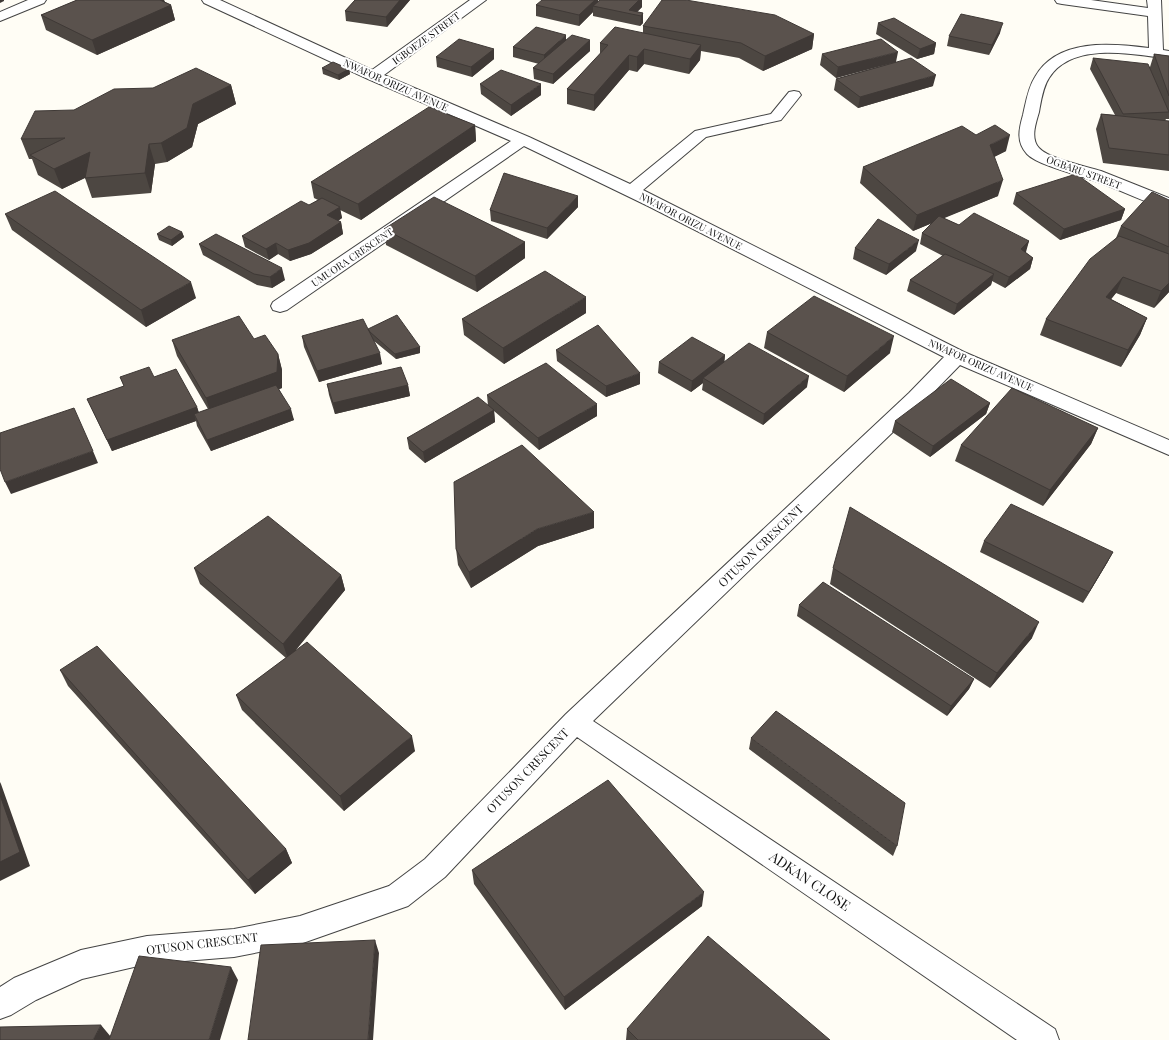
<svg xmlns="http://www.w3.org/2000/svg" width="1169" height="1040" viewBox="0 0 1169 1040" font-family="'Playfair Display',serif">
<rect width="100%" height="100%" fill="#fffdf5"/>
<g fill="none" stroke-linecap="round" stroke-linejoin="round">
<g stroke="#444" stroke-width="2">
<path id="minor" d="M28,0H46L44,3L0,21V12Z
M202,0H220L372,70L470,0H486L384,75L529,137L630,184L695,131L771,114L789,92L794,91L799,92L801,95L781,120L706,137L643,190L964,352L1169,440V455L960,365L923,403L593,721L1055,1029L1059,1040H1017L577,737L445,877L408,906L300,944L234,957L147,964L82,979L36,1000L11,1015L0,1019V987L14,978L81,950L147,936L234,929L300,916L389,886L425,859L566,714L909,393L944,357L648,206L524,146L287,310L280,312L273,310L271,306L273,302L511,141L368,79L204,3Z
M1055,0H1091L1148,8L1147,0H1161L1163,50L1169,51V59C1134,54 1072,41 1049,78C1043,87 1041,101 1039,112C1036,123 1030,138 1039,148C1049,159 1085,166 1101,171C1124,180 1146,189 1169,198V209C1145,203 1121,190 1098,182C1082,176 1037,165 1027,154C1016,142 1019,129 1023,115C1026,102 1028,88 1035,77C1057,38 1111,43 1149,48L1148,16L1062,4L1057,3Z"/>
</g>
<use href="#minor" fill="#fff" fill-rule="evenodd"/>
</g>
<path fill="#4d4742" d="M77,0H164L165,2L171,5L175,20L97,55L46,30L41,15Z
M355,0H410L387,27L346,21L345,11Z
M600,0H642V7L637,12L643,13V23L640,26L593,16V12L579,26L536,16V5L598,1Z
M878,23L936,43L934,54L917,59L876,34Z
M643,26L814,34L812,49L763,71L739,58L701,51L700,60L689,74L644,64L637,72L629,70L594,111L567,104V89L600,54V43L643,33Z
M1000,33L989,55L947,46L949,36Z
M566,40H590V51L553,84L534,79L533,68L539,64L513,57V47Z
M494,49V59L472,77L437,67L436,57Z
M822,54L896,62L933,86L858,108L834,90L836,79L895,62L836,78L820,65Z
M1154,54L1169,56V119H1166L1165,121H1169V171L1103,163L1096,129L1101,114L1115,115L1090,69L1093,58L1150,67Z
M322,68L349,69L350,74L339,80L323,74Z
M480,84L541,95L511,116L481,94Z
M231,85L236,104L198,124L192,147L167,162L155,164L151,193L92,198L85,178L62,189L38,175L32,159H29L21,139L74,110L153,88Z
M475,125L476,141L361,220L340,210L342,218L338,221L341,222L343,234L311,254L290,261L278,254L269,260L245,247L242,236L309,205L318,200L314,198L311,182Z
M976,135L1006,151L994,157L998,196L943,218L959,225L1029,241L1025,252L1033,258L1030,269L1005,288L992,281L991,285L954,315L907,291L910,280L943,256L920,244L922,233L932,223L913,231L860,183L863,167Z
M1016,193L1125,209L1121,220L1060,240L1013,204Z
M1169,200V292L1154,308L1116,293L1111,299L1147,318L1140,335L1121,367L1040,335L1046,319L1116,238L1121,226Z
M578,207L547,239L491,221L490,210Z
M5,214L196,298L146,327L12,230Z
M384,229L525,242V258L477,292L386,245Z
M182,232L184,237L172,246L159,240L157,234Z
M199,244L285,280L272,288L257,285L203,255Z
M855,248L916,251L886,275L853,259Z
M586,313L504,364L464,335L462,319Z
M368,329L420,347V353L396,359L374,341L382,364L319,382L304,347L302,336Z
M767,332L890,353L844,392L764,348Z
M254,339L278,354L282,370V388L279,389L294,420L211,451L197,426L196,421L112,451L87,399L124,386L120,377L197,407L199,413L208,409L177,356L172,340Z
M556,350L640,384L606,397L557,361Z
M725,355L724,362L807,387L763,425L702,390L703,383L691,392L658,373L659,362Z
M327,384L408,385L410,396L335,414L329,395Z
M487,395L597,416L539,450L494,411L495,422L425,463L409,449L407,438L488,406Z
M990,403L986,414L930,457L892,432L895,421Z
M1098,428L1091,444L1043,506L955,461L961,445Z
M594,528L538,546L471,588L458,565L456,549Z
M984,541L1113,552L1107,563L1083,603L980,552Z
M194,568L341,575L345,590L296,650L415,751L344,811L242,710L236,695L286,658L200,584Z
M833,568L1032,638L990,688L830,584Z
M799,605L974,679L969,689L947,716L797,616Z
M60,670L286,849L292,863L255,894L68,686Z
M751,738L897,846L893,856L749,749Z
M472,870L702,906L565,1010L474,884Z
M627,1029L830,1040H626Z"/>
<path fill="#3f3936" d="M0,0H4V1L0,3Z
M156,0H164L166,7L171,5L175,20L97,55L92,40Z
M400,0H410L387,27L386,17Z
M595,0H598V7L593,6V12L579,26V15Z
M639,0H642V7L634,15L629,10Z
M643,13V23L640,26L641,16Z
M1003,23L1000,33L989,55L992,45Z
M814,34L812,49L763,71L765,56Z
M566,35V45L544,65V55Z
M590,40V51L553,84V74Z
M936,43L934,54L917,59L920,49Z
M701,45L700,60L689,74L690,59Z
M494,49V59L472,77L471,67Z
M644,49V64L637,72V57Z
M898,52L896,62L836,78L838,67Z
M629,55V70L594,111V95Z
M349,69L350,74L339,80L338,75Z
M936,75L933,86L858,108L860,97Z
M541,84V95L511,116V105Z
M231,85L236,104L198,124L192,147L167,162L161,143L193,104Z
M475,125L476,141L361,220L358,204Z
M1010,135L1006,151L986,161L990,145Z
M149,144L155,164L151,193L145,173Z
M90,152L97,172L62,189L54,169Z
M1003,180L998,196L913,231L917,215Z
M578,196V207L547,239V228Z
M340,207L342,218L329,226L327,215Z
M1125,209L1121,220L1060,240L1064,229Z
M341,222L343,234L311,254L290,261L288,250Z
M182,232L184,237L172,246L171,240Z
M919,240L916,251L886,275L889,264Z
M1029,241L1026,252L1018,260L1021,249Z
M525,242V258L477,292L475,276Z
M276,243L278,254L269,260L266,249Z
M1033,258L1030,269L1005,288L1009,277Z
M282,268L285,280L272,288L270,277Z
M994,274L991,285L954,315L957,304Z
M1123,277L1116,293L1100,313L1106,297Z
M191,282L196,298L146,327L141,310Z
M1169,283V292L1154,308L1161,291Z
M586,297V313L504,364L503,348Z
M1147,318L1140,335L1121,367L1128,350Z
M894,336L890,353L844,392L847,376Z
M420,347V353L396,359L395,354Z
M380,353L382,364L319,382L317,371Z
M278,354L282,370V388L211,414L206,398Z
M725,355L724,366L703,378V383L691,392L692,381Z
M640,373V384L606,397V386Z
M809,376L807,387L763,425L764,414Z
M408,385L410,396L335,414L333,403Z
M990,403L986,414L930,457L933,446Z
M597,404V416L539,450L538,438Z
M197,407L201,419L194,414L196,421L112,451L107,440Z
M291,409L294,420L211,451L207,440Z
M494,410L495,422L425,463L423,452Z
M1098,428L1091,444L1043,506L1050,490Z
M93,451L98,463L11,494L5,482Z
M594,512V528L538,546L471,588L469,572L537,529Z
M1113,552L1107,563L1083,603L1089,592Z
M341,575L345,590L288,659L283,644Z
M1039,622L1032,638L990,688L997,673Z
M974,679L969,689L947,716L951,706Z
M412,736L415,751L344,811L340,796Z
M0,782L1,784L30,866L0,881Z
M286,849L292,863L255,894L248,880Z
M704,892L702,906L565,1010L564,997Z
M375,940L379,953L373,1040H368Z
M231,967L238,980L220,1040H209Z
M101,1025L111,1037L109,1040H93Z"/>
<path fill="#5a524d" stroke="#3f3936" d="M77,0H160L171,5L92,40L41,15Z
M355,0H400L386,17L345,11Z
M542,0H595L579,15L536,5Z
M600,0H639L629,10L643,13L641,16L593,6Z
M662,0H686L775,15L814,34L765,56L741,43L643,26Z
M961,14L1003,23L992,45L949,36Z
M894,18L936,43L920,49L878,23Z
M536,27L566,35L544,55L513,47Z
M615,27L701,45L690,59L644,49L637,57L629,55L594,95L567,89L608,45L600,43Z
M572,35L590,40L553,74L533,68Z
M459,39L494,49L471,67L436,57Z
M881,39L898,52L838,67L822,54Z
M1154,54L1169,56V96Z
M911,58L936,75L860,97L836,79Z
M1093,58L1148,64L1169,112L1123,114Z
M333,62L349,69L338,75L322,68Z
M196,68L231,85L193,104L187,128L161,143L149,144L145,173L85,178L90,152L54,169L30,155L65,138L21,139L35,111L74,110L114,89L153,88Z
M501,70L541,84L511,105L480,84Z
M429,107L475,125L358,204L311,182Z
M1101,114L1169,121V155L1109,148Z
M995,125L1010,135L990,145L1003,180L917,215L863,167L962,126L976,135Z
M504,173L578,196L547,228L490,210Z
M1076,174L1125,209L1064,229L1016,193Z
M55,191L191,282L141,310L5,214Z
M1152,192L1169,200V247L1121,226Z
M434,197L525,242L475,276L384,229Z
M322,198L340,207L327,215L341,222L309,243L288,250L276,243L266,249L242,236L301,201L309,205Z
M974,213L1029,241L1021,249L1033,258L1009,277L922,233L939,216L959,225Z
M878,219L919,240L889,264L855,248Z
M169,226L182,232L171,240L157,234Z
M216,234L282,268L270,277L254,274L199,244Z
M1119,236L1169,254V283L1161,291L1123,277L1106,297L1147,318L1128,350L1046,319L1090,259Z
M945,254L994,274L957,304L910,280Z
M545,271L586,297L503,348L462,319Z
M814,296L894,336L847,376L767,332Z
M397,315L420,347L395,354L370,332L368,329Z
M239,316L254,339L265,335L278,354L277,372L206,398L172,340Z
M363,319L380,353L317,371L302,336Z
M598,325L640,373L606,386L556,350Z
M692,337L725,355L692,381L659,362Z
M749,343L809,376L764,414L703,378Z
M546,363L597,404L538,438L487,395Z
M149,367L154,377L176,369L197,407L107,440L87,399L124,386L120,377Z
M401,367L408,385L333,403L327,384Z
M951,379L990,403L933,446L895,421Z
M276,385L291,409L207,440L194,414Z
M1012,388L1098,428L1050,490L961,445Z
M478,397L494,410L423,452L407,438Z
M74,408L93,451L5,482L0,469V433Z
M522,445L594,512L537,529L469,572L456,549L454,482Z
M1011,504L1113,552L1089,592L984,541Z
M850,507L1039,622L997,673L833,568Z
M268,516L341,575L283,644L194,568Z
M823,582L974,679L951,706L799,605Z
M307,642L412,736L340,796L236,695Z
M97,646L286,849L248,880L60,670Z
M776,711L905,803L897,846L751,738Z
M608,780L704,892L564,997L472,870Z
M0,795L20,852L0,862Z
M708,936L830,1040H638L627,1029Z
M375,940L368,1040H248L261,945Z
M139,956L231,967L209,1040H109Z
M101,1025L93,1040H0V1027Z"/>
<g text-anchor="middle" stroke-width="4" stroke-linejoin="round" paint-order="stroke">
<g font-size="10" fill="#111" stroke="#fff">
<text transform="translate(426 38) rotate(-36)" y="4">IGBOEZE STREET</text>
<text transform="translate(396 85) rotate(24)" y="4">NWAFOR ORIZU AVENUE</text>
<text transform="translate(1084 172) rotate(20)" y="4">OGBARU STREET</text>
<text transform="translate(691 221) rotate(27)" y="4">NWAFOR ORIZU AVENUE</text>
<text transform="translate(352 257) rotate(-34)" y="4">UMUORA CRESCENT</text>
<text transform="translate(981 365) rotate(24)" y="4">NWAFOR ORIZU AVENUE</text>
</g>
<g font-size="12" fill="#111" stroke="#fff">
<text transform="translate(761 546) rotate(-44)" y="4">OTUSON CRESCENT</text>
<text transform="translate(528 771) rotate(-46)" y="4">OTUSON CRESCENT</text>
<text transform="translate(202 944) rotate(-7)" y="4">OTUSON CRESCENT</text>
</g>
<g font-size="14" fill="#111" stroke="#fff">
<text transform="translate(810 881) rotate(34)" y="5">ADKAN CLOSE</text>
</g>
</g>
</svg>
